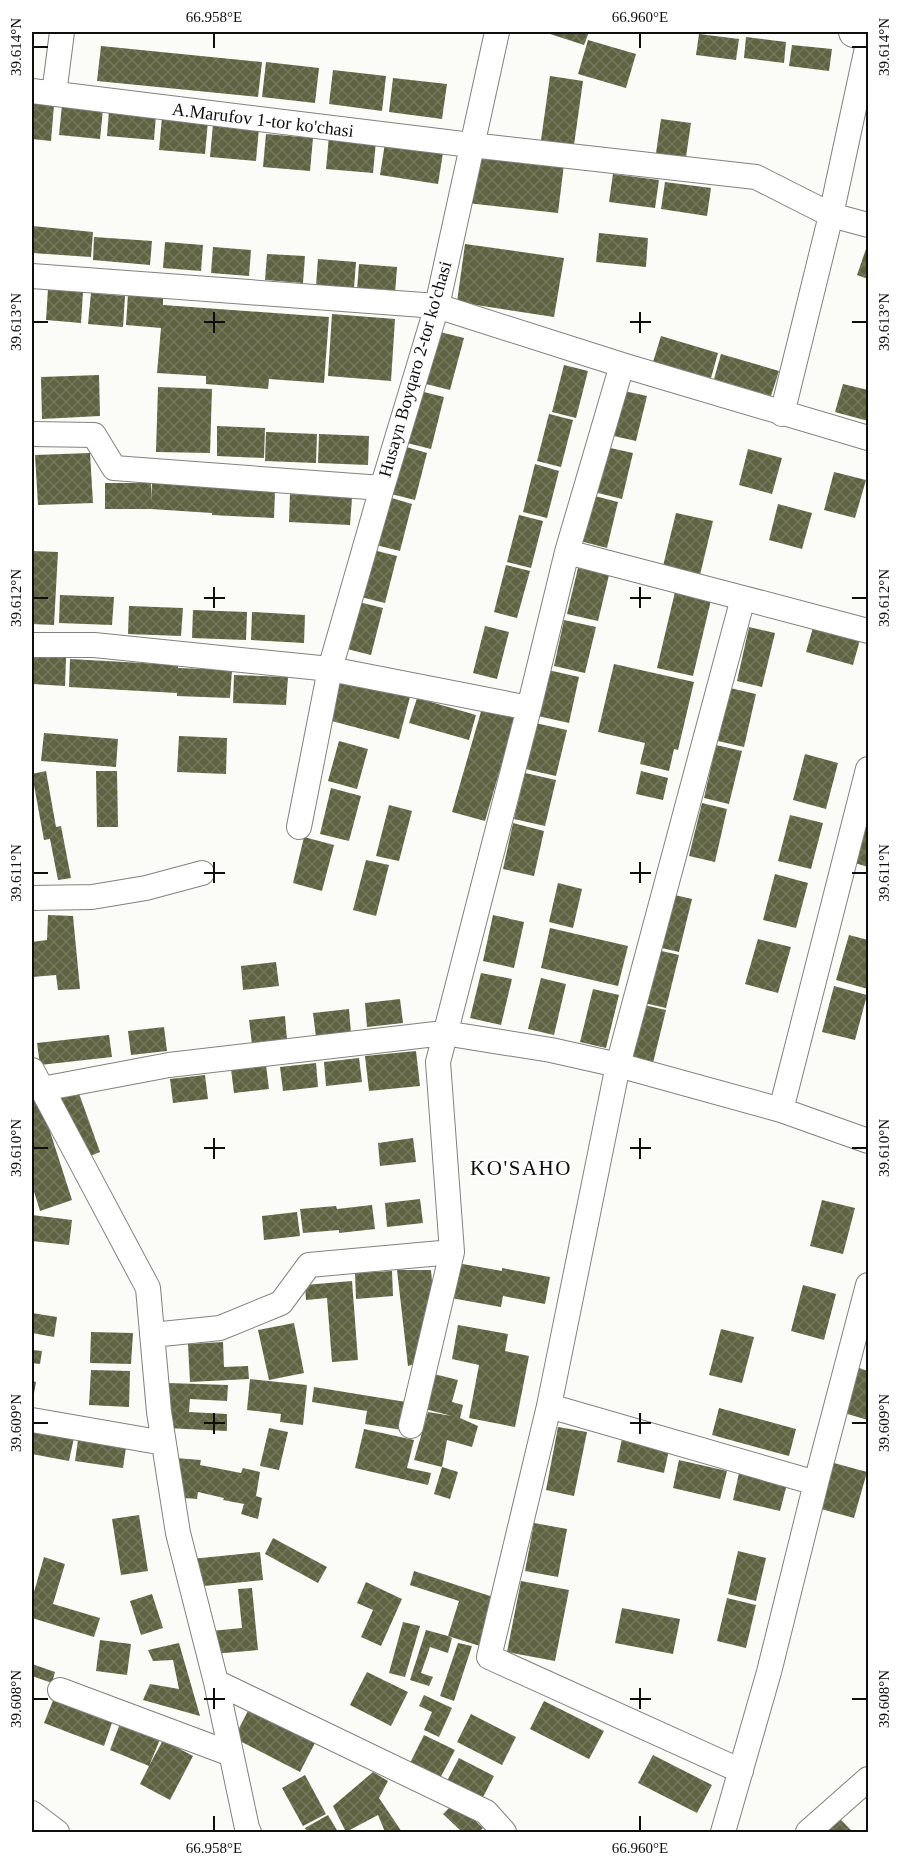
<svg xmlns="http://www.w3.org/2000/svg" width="900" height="1864" viewBox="0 0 900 1864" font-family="'Times New Roman',serif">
<defs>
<pattern id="building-cross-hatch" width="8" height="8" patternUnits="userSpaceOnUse" patternTransform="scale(1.5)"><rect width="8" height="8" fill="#5f6342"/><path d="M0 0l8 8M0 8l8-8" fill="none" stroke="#75785f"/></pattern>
</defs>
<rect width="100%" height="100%" fill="#fbfcf7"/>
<path fill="url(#building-cross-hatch)" d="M544,32H589L584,45Z
M699,34L739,39L736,60L696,55Z
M746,37L786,42L784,63L744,58Z
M588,40L636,54L626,88L578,74Z
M792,45L832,49L829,71L789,66Z
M101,46L262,62L258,97L97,81Z
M266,62L319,68L315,103L262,97Z
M333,70L386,76L382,111L329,104Z
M550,76L583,81L574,145L541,140Z
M393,78L447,84L442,119L389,112Z
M32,103L54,105L51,141L32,139Z
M62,105L103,109L100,139L59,135Z
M109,111L156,115L154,140L107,136Z
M162,117L208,121L205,154L159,150Z
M661,119L691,123L686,157L656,153Z
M213,124L259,128L256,161L210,157Z
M266,134L313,138L310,171L263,167Z
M329,136L376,141L373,173L326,169Z
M385,143L443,153L438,184L380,175Z
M473,154L564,164L558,213L467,203Z
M613,174L659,180L655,208L609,202Z
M665,182L711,188L707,216L661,209Z
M32,226L93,232L91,257L32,253Z
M599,233L648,238L646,267L596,262Z
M94,237L152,241L150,265L93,260Z
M165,242L203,245L201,271L163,268Z
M868,243V279L857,275Z
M465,244L564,258L554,317L457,302Z
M213,247L251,250L249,276L211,273Z
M267,254L305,256L303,283L265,280Z
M318,259L356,262L354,288L316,286Z
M359,264L397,267L395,293L357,290Z
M48,289L83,292L81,323L46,320Z
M91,293L125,296L123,327L88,324Z
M128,294L163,297V305L329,317L324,383L269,379L268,389L206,384V376L157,373L161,328L126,325Z
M332,314L395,319L391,381L328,376Z
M440,332L464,338L450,390L426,384Z
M661,336L718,353L711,378L653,362Z
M721,354L779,371L771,396L714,379Z
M564,365L588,371L576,418L552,412Z
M99,375L100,416L42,419L41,377Z
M843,384L868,390V421L835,412Z
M158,387L212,389L210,453L156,452Z
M615,389L647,396L636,441L605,434Z
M420,391L444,397L431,449L407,443Z
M549,414L573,420L561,467L537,461Z
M217,426L265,428L264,458L217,456Z
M266,432L317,434L316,463L265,461Z
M319,434L369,436L368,465L318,463Z
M403,446L427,453L415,500L391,494Z
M601,446L633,453L622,499L590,491Z
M748,449L782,458L772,494L739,485Z
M90,453L93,503L38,505L35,455Z
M535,464L559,471L547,518L523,512Z
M834,472L866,480L855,518L824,510Z
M105,483H151V500L152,483L275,491L274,518L212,515V513L151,509H105Z
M290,494L352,498L350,525L289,522Z
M587,494L618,502L607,548L576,540Z
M388,497L412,504L400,551L376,545Z
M778,504L812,513L802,549L769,540Z
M676,513L713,521L700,575L663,566Z
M519,515L543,521L531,568L507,562Z
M373,550L397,556L385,603L361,597Z
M32,551L58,552L54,625L32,624Z
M506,565L530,571L517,618L494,612Z
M578,568L609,575L598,621L567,614Z
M675,592L711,600L693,676L657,668Z
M60,595L114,597L112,625L59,623Z
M359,602L383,608L371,655L347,649Z
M129,606L183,608L181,636L128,634Z
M193,610L247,612L246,640L192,638Z
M252,612L305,615L304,643L251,640Z
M564,620L596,627L585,673L554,666Z
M814,624L861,636L853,665L806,652Z
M485,626L509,632L497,679L473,673Z
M749,627L775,633L762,687L737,681Z
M32,656L66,658L65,686L32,684Z
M70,659L178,665V668L232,670L230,698L177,696V693L69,687Z
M614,664L694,682L678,750L674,749L669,771L640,764L645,743L598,732Z
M548,670L579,677L569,723L538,716Z
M234,675L288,677L286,705L233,703Z
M339,679L410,697L399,739L328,720Z
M730,688L756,694L744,747L718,741Z
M417,698L476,715L469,740L409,723Z
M482,708L515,718L485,821L452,812Z
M535,723L567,730L556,776L525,769Z
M44,733L118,739L116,767L41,761Z
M179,736L227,738L226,774L177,772Z
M339,741L368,749L357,789L328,781Z
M716,745L742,751L729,804L704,798Z
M805,754L838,763L826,809L793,800Z
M46,771L56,827L61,826L71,878L58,880L50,839L44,840L32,774Z
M96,771H117L118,827H97Z
M641,771L668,778L663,800L636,794Z
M525,773L556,780L545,826L514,819Z
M331,788L361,796L349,841L320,834Z
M702,803L727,809L715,862L689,856Z
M389,805L412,811L399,861L376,856Z
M790,815L823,823L811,869L778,861Z
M868,818V867L855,863Z
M513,823L544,831L534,876L503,869Z
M304,837L334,845L322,891L293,883Z
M366,860L389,865L376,916L353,910Z
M775,874L808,883L796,928L763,920Z
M558,883L582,889L573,928L549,922Z
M666,893L692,899L679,952L653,946Z
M48,915L73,916L80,989L58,990L56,975L32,977V942L47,940Z
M493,915L524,922L514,968L483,961Z
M550,928L628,946L618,986L541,968Z
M849,935L868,940V989L836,980Z
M758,939L791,947L778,993L745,984Z
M653,949L679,955L666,1008L640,1002Z
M276,962L279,986L243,990L241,966Z
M481,973L512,979L501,1025L470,1018Z
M541,978L566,984L554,1035L528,1029Z
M834,986L867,995L855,1040L822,1032Z
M593,989L619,995L606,1048L580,1042Z
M400,999L403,1023L367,1027L365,1003Z
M640,1004L666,1010L653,1063L627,1057Z
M349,1009L351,1033L316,1037L313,1013Z
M285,1016L287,1040L252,1044L249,1020Z
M164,1027L167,1051L131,1055L128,1031Z
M109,1035L112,1057L40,1065L37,1043Z
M416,1051L420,1086L369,1091L365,1056Z
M359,1058L362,1082L326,1086L324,1062Z
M316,1063L318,1087L283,1091L280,1067Z
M266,1065L269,1089L234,1093L231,1069Z
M205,1075L208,1099L173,1103L170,1079Z
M77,1088L100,1152L83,1159L59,1094Z
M37,1091L72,1200L40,1211L32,1185V1093Z
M413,1138L416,1162L380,1166L378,1143Z
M420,1199L423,1223L387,1227L385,1203Z
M822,1200L855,1208L843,1254L810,1246Z
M372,1205L375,1229L339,1233V1230L303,1233L300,1209L336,1206L337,1209Z
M297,1212L300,1236L264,1240L262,1216Z
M32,1215L72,1220L69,1245L32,1241Z
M457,1263L502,1271V1268L550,1277L545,1304L503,1296L501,1307L451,1298Z
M397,1270H431L434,1306L422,1362L408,1366Z
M392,1271L393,1296L356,1299L355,1273Z
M352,1281L358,1360L332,1362L327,1298L306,1300L305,1285Z
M803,1285L836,1294L824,1340L791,1331Z
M32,1313L57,1317L54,1337L32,1333Z
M294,1323L304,1373L269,1380L258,1330Z
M458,1325L508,1334L505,1351L529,1356L515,1427L469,1418L479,1365L452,1359Z
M721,1329L754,1337L742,1383L709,1375Z
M91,1332L133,1333L131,1364L90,1363Z
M223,1342L224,1367L248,1366L249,1379L190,1382L188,1344Z
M32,1350L42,1351L40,1364L32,1363Z
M856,1367L868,1371V1420L844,1413Z
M91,1370L130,1371L129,1407L89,1405Z
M434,1374L458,1380L452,1402L463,1405L460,1418L478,1426L472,1447L447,1440L442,1467L414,1460L428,1412L452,1416L425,1409Z
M250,1379L307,1385L303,1425L280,1422L281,1414L247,1410Z
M32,1381L36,1382L33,1399H32Z
M168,1383L228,1385L227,1401L190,1399L189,1412L227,1414V1431L166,1428Z
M314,1387L406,1402L402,1430L365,1424L367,1411L312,1402Z
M719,1408L796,1429L789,1456L712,1435Z
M32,1424L75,1433L69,1461L32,1454Z
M558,1427L587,1432L574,1496L546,1490Z
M269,1428L288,1432L279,1470L260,1466Z
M364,1429L414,1440L407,1468L431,1473L428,1485L355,1468Z
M79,1433L127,1440L123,1468L75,1461Z
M623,1434L670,1445L664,1473L617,1462Z
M175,1458L201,1460L200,1465L241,1473L243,1468L260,1472L256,1496L262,1498L258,1519L241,1514L244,1504L223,1500L224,1498L198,1492L197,1499L171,1497Z
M679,1460L727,1471L720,1499L673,1488Z
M834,1463L867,1472L854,1518L821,1509Z
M442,1467L458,1472L450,1499L434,1494Z
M739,1473L787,1484L780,1511L733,1500Z
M139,1515L148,1571L121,1575L112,1519Z
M534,1523L567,1529L558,1577L525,1571Z
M273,1538L327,1567L318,1583L265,1554Z
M738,1551L766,1558L756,1601L728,1594Z
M260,1552L263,1580L194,1587L191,1559Z
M44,1557L65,1564L53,1604L100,1618L94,1637L32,1618V1599Z
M414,1571L496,1598L480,1646L448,1636L452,1638L448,1653L430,1647L421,1673L433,1677L429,1686L410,1680L426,1630L448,1636L459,1601L410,1585Z
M521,1581L569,1590L555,1661L507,1652Z
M366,1582L402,1599L381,1646L361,1637L373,1610L357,1603Z
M252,1588L258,1650L213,1654L211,1631L242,1628L238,1589Z
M152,1594L163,1628L141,1635L130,1601Z
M727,1598L756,1605L746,1648L717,1641Z
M622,1608L680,1619L673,1654L615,1643Z
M403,1622L420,1626L405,1677L389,1673Z
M100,1640L131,1644L127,1675L96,1671Z
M179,1643L200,1716L143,1700L150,1684L179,1689L173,1660L153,1661L148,1650Z
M458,1643L472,1646L454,1701L440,1696Z
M32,1664L55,1672L52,1683L32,1676Z
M367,1672L408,1692L391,1726L350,1705Z
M424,1695L452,1708L439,1737L424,1730L432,1712L419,1706Z
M54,1698L113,1720L104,1746L44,1723Z
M544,1701L604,1731L589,1759L530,1729Z
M250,1707L316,1741L300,1772L234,1738Z
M471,1714L516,1737L502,1765L457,1742Z
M121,1721L161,1737L149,1766L163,1740L193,1756L170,1800L140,1784L149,1766L110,1750Z
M424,1735L455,1750L439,1780L409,1765Z
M653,1755L712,1785L697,1813L638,1783Z
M459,1758L494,1776L481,1801L446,1783Z
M373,1772L388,1781L379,1798L402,1832H385L378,1815L346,1832L333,1806Z
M305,1775L326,1814L303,1826L282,1788Z
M455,1802L483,1828L479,1832H459L461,1831L443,1814Z
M328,1815L338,1832H307L305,1828Z
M839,1818L853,1832H823Z"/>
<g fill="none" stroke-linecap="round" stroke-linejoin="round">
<g stroke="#81827e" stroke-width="26">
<path id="minor" d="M32,91L471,145L756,177L831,215L868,225
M54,94L62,32
M32,276L437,306L622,365L567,552L529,708L438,1062L452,1252L309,1265L281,1303L220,1328L152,1335
M622,365L868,438
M782,414L831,215L868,43
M32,434L94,435L114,468L382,488
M567,552L743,598L618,1065L549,1406L489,1657L741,1771
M743,598L868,631
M32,645H94L330,669L529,708
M299,827L330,669L382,488L437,306L497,32
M32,898L92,897L146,888L202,873
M32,1070L148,1288L159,1412L178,1533L216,1682L247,1828L249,1832
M42,1089L169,1065L444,1033L551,1050L618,1065L781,1110L868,1141
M781,1110L868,769
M549,1406L816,1483
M32,1420L164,1443
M411,1426L452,1252
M216,1682L486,1812L504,1832
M60,1690L231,1754
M32,1813L57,1832
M723,1832L769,1672L816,1483L868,1285
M808,1832L868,1779"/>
</g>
<g stroke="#81827e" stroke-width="32">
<path id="major" d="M854,32L868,35"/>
</g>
<use href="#minor" stroke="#fff" stroke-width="24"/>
<use href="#major" stroke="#fff" stroke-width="30"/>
</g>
<path fill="none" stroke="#0e0e0c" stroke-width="2" d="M214,33V48M640,33V48M33,47H48M852,47H867M214,312V333M640,312V333M33,322H48M204,322H225M630,322H651M852,322H867M214,587V608M640,587V608M33,598H48M204,598H225M630,598H651M852,598H867M214,862V883M640,862V883M33,873H48M204,873H225M630,873H651M852,873H867M214,1138V1159M640,1138V1159M33,1148H48M204,1148H225M630,1148H651M852,1148H867M214,1413V1434M640,1413V1434M33,1423H48M204,1423H225M630,1423H651M852,1423H867M214,1688V1709M640,1688V1709M33,1699H48M204,1699H225M630,1699H651M852,1699H867M214,1816V1831M640,1816V1831"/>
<g text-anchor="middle" stroke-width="4.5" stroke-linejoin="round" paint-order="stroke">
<g font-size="18" fill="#0e0e0c" stroke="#fff">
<text transform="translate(263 120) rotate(7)" y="6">A.Marufov 1-tor ko'chasi</text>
<text transform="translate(415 369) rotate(-74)" y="6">Husayn Boyqaro 2-tor ko'chasi</text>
</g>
<g font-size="21" letter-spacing="1.5" fill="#0e0e0c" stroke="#fff">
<text x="521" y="1175">KO'SAHO</text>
</g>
</g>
<rect width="900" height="1864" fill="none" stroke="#ffffff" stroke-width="66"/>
<rect x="33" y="33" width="834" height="1798" fill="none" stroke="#0e0e0c" stroke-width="2"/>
<g font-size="15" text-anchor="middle" fill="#0e0e0c">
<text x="214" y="22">66.958°E</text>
<text x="640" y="22">66.960°E</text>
<text transform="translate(16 47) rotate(-90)" y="5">39.614°N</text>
<text transform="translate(884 47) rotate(-90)" y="5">39.614°N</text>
<text transform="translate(16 322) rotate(-90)" y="5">39.613°N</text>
<text transform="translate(884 322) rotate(-90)" y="5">39.613°N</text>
<text transform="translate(16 598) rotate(-90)" y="5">39.612°N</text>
<text transform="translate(884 598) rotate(-90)" y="5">39.612°N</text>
<text transform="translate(16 873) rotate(-90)" y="5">39.611°N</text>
<text transform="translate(884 873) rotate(-90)" y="5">39.611°N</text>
<text transform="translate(16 1148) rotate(-90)" y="5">39.610°N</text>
<text transform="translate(884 1148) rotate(-90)" y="5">39.610°N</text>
<text transform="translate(16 1423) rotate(-90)" y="5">39.609°N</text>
<text transform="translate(884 1423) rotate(-90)" y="5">39.609°N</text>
<text transform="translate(16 1699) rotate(-90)" y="5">39.608°N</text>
<text transform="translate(884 1699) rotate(-90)" y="5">39.608°N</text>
<text x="214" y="1853">66.958°E</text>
<text x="640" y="1853">66.960°E</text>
</g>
</svg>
